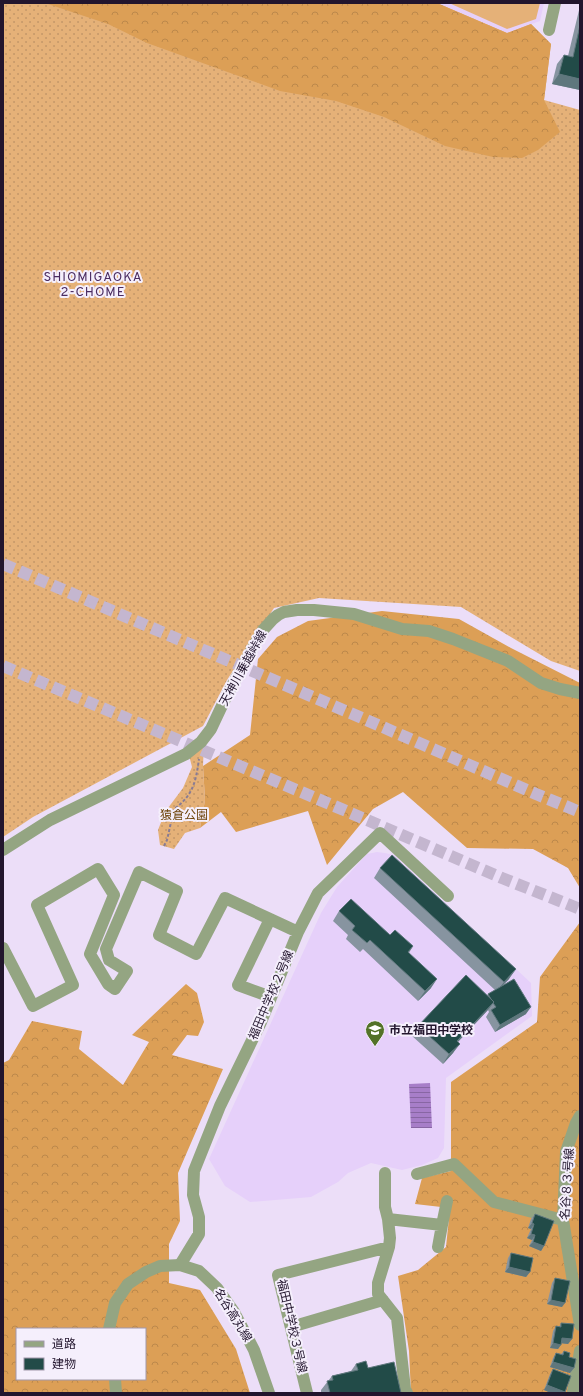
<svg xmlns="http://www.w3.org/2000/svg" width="583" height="1396" viewBox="0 0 583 1396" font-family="Overpass,'Noto Sans JP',sans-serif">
<defs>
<pattern id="grass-dots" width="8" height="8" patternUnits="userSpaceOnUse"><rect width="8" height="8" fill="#e5b178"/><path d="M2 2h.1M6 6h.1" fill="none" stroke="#c49768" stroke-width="1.8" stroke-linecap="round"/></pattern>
<pattern id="forest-crowns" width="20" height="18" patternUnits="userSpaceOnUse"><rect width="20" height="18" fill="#dc9f56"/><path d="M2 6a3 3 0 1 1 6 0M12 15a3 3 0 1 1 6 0" fill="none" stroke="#bc884b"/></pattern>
<pattern id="water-rules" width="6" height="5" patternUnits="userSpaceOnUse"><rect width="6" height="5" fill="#a77ec8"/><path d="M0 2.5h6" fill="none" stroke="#8866a3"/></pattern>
</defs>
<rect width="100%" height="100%" fill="#ecdef8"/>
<path fill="#e6d0fa" d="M437,3H544L540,21L507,33Z
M377,852L385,853L394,855L531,983L532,1016L446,1078L444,1148L438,1158L422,1165L402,1170L371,1163L348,1173L338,1182L311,1197L250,1202L225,1186L209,1159L321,913L337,887L367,854Z"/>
<path fill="url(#grass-dots)" d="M3,3H437L507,33L531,24L551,44L544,100L580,110V671L551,661L461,607L319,598L274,608L227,680L203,726L33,817L3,837Z
M204,743L203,766L205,800L200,828L185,833L174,849L160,845L158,830L165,812L183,788L192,767L189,755Z"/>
<path fill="url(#forest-crowns)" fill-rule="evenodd" d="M45,3H437L507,33L531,24L551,44L544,100L560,132L538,150L522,158L493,157L445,146L384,117L336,101L280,91L147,43L108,24Z
M382,611L459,619L511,648L580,683V888L568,868L533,849L467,848L403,792L373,809L327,865L308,811L236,832L221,812L200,828L205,800L203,766L250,735L258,659L277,637L308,621Z
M580,922V1393H411L409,1351L398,1276L418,1270L446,1247L450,1208L415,1204L422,1178L451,1171V1082L537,1022L540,977Z
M186,984L197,993L204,1022L198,1036L187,1035L172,1055L223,1069L178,1173L180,1221L169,1244V1283L200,1290L236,1349L250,1393H3V1063L9,1060L32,1021L82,1031L79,1049L123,1085L149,1042L132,1035ZM17,1329H145V1379H17Z"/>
<path fill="#e5b178" d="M449,3H540L536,19L507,29Z"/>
<path fill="url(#water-rules)" d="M430,1083L432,1128H411L409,1084Z"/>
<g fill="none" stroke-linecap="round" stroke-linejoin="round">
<path stroke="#c4b6cf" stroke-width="12" stroke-dasharray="12 6" stroke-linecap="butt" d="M3,564L362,718L536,794L580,812
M3,666L332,805L502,878L580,909"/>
<path stroke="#887b94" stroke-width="2" stroke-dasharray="3 2" stroke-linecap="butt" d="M164,846L167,840L174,809C193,796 196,781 199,759"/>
<path stroke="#94a582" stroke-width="12" d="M549,30L555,3
M3,850L50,820L186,754L201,742L211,729L227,695L256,642L263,630L273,619L278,615L284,612L297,610H314L354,614L402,629L429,631L453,639L508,661L541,683L560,689L580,693
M3,948L33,1006L73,985L37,905L98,869L114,895L90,954L108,984L115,989L127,971L109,960L106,949L139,872L177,891L159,935L196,954L225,898L270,919
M271,997L238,985L270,919L298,932
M580,1116L576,1123L566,1152L563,1220L580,1325
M385,1173V1207L388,1219L390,1238L389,1247L378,1283V1294L397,1318L405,1389L407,1393
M417,1174L454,1164L494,1202L563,1220
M388,1219L442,1225L438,1247
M442,1225L447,1201
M180,1265L199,1234V1217L193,1195L194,1171L220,1106L261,1022L298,932L318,893L380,833L448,896
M291,1327L383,1300
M307,1393L278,1275L389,1247
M573,1393L580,1351"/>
<path stroke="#94a582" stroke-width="12" d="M109,1329L115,1303L128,1284L146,1272L160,1266L180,1265L199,1271L217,1288L234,1312L254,1350L269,1393
M115,1379L116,1393"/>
</g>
<path fill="#8794a0" d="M580,6V90L552,84L557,64L564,55L568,56Z
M380,868L509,979L502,986L526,1014L495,1032L486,1017L489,1012L488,1010L458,1042L453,1053L443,1064L411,1035L418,1026L487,996L488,994L495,990L374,878Z
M339,911L413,946L409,953L431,988L418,1001L363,949L360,952L346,939L348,935L333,921Z
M535,1214L544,1246L541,1251L529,1246L532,1240L527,1238L531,1229L528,1228L531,1219Z
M511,1253L530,1272L526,1277L505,1272L508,1258Z
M555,1278L562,1307L547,1304L552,1283Z
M561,1323L572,1339L568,1344L561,1343L558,1349L550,1348L553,1331L556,1326L559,1327Z
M564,1351L569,1357L574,1368L570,1373L550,1367L553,1358L556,1353L561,1354Z
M356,1364L368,1368L401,1393H321V1390L332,1376L351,1371Z
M553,1369L565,1392L564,1393H551L544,1390L550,1374Z"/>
<path fill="#5f777d" d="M559,74L580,79V90L552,84Z
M516,969L509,979L497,991L504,982Z
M437,979L431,988L418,1001L425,991Z
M494,1002L487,1011L450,1050L457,1041Z
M531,1007L526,1014L495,1032L500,1025Z
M460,1044L453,1053L443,1064L449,1054Z
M532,1223L534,1224L531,1229L528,1228Z
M531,1234L535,1235L532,1240L527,1238Z
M533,1242L544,1246L541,1251L529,1246Z
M509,1267L530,1272L526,1277L505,1272Z
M551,1300L565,1303L562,1307L547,1304Z
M562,1338L572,1339L568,1344L559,1343Z
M553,1343L561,1345L558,1349L550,1348Z
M553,1362L574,1368L570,1373L550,1367Z
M547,1385L565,1392L564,1393H551L544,1390Z"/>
<path fill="#224b48" stroke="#5f777d" d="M580,25V79L559,74L564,55L573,57Z
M392,855L516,969L504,982L380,868Z
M351,899L390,935L395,930L413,946L408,952L437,979L425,991L370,940L367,943L352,930L355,926L339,911Z
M466,975L494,1002L457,1041L460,1044L449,1054L418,1026Z
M514,979L531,1007L500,1025L491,1010L496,1007L493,1003L494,1002L491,999L488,994Z
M535,1214L554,1221L544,1246L533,1242L535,1235L531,1234L534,1224L532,1223Z
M511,1253L533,1258L530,1272L509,1267Z
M555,1278L570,1281L565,1303L551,1300Z
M561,1323L574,1324L572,1339L562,1338L561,1345L553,1343L556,1326L561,1327Z
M564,1351L570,1353L569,1357L576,1359L574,1368L553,1362L556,1353L563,1355Z
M366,1361L368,1368L394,1362L401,1393H330L327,1381L333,1380L332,1376L358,1370L356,1364Z
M553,1369L571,1376L565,1392L547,1385Z"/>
<defs>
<g id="school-pin" transform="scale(1)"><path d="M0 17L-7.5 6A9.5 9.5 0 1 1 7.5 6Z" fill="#537228" stroke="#f5effc"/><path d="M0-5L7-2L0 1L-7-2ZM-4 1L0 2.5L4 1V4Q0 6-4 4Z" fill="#fff"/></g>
</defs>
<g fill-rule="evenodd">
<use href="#school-pin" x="375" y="1030"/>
</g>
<g text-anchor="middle" stroke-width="4" stroke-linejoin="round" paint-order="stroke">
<g font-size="12" fill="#22152d" stroke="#f5effc">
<text transform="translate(243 668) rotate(-61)" y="4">天神川乗越峠線</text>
<text transform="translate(271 995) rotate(-67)" y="4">福田中学校２号線</text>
<text transform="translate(567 1184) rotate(-86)" y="4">名谷８３号線</text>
<text transform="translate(233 1315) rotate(58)" y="4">名谷高丸線</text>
<text transform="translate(292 1326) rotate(77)" y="4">福田中学校３号線</text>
</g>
<g font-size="12" fill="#6f460d" stroke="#f5effc">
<text x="184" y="819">猿倉公園</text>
</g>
<g font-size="12" font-weight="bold" fill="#22152d" stroke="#f5effc" text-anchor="start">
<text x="389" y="1034">市立福田中学校</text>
</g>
<g font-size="13" letter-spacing="1" fill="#4a2b60" stroke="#f5effc">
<text x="93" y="281">SHIOMIGAOKA<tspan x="93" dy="15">2-CHOME</tspan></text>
</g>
</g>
<rect width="583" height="1396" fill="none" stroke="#22152d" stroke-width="8"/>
<rect x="16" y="1328" width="130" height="52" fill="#f5effc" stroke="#a198a9"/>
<rect x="24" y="1341" width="20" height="6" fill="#94a582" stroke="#a198a9"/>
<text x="52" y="1348" font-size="12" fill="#22152d">道路</text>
<rect x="24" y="1358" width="20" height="12" fill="#224b48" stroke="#a198a9"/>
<text x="52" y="1368" font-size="12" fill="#22152d">建物</text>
</svg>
